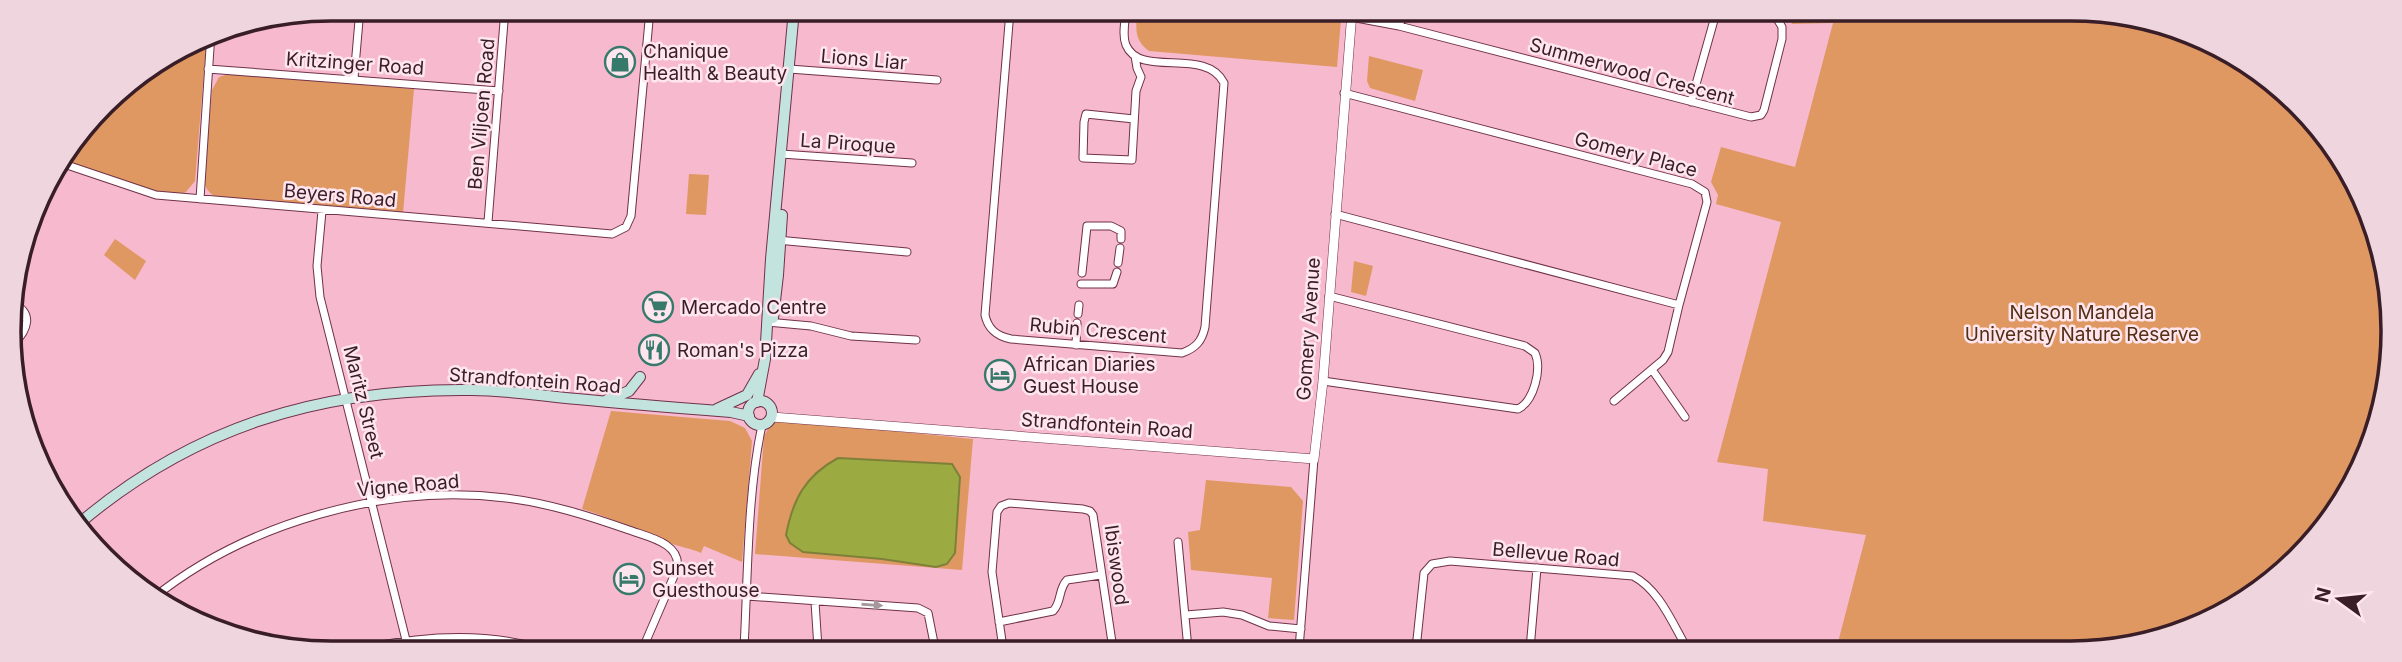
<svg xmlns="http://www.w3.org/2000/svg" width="2402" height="662" viewBox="0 0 2402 662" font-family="Inter,sans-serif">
<rect width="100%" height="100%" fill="#f6b9cd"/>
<path fill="#df9862" d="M1137,11L1281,12V16L1341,20L1337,67L1149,51C1134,40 1136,29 1137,11Z
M1787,14L2133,15L2250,63L2339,152L2387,268V393L2350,492L2299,559L2213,620L2113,651L1836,650L1866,535L1763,521L1768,469L1717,462L1781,222L1716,204L1718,195L1711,182L1721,147L1795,167L1833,23L1792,24Z
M207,34L195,181L186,192L175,196L158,193L63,161L118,89Z
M1369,56L1423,70L1415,101L1370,88L1367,81Z
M228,74L414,89L403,213L216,197C207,192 204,186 204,176L212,90L219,77Z
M689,174L709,175L706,215L686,214Z
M115,239L146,261L135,280L104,255Z
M1354,261L1373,266L1366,296L1351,292Z
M611,411L730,421L745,428L752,441L742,562L704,546L701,553C691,548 679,547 670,543C640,532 612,518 582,509Z
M783,420L973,439L962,570L755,554L764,437C768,427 773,422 783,420Z
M1206,480L1291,487L1303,501L1294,620L1268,618L1272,578L1191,570L1188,532L1200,530Z"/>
<path fill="#9bab41" stroke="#7e8039" stroke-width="2" d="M838,458L952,464L960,477L955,553L947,564L936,567L882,559L803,552L790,543L786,535C793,499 805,476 838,458Z"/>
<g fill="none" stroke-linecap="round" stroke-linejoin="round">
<g stroke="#70314a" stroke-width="9">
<path id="minor" d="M1010,11L985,315C988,329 996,336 1011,339L1182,353C1196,348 1202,341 1205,327L1224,83C1206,46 1140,79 1126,45C1122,35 1125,22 1126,11
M1351,17L1399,26L1751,117L1761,115L1764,110L1782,39V27L1774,14
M1399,26L1404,12
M208,69L499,91
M789,69L937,80
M354,78L360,9
M1691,102L1716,13
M1134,119L1086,114L1084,122L1083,158L1132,160L1136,91L1141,77L1137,68L1135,56
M781,154L912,163
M61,163L156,195L612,234L626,227L631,216L650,10
M200,199L211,33
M322,211L317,266L320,297L406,640
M1335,214L1679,305L1707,202L1705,192L1692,184L1344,93
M488,222L505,9
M777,240L907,252
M1118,263L1120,248
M1082,273L1087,226H1111L1121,231V239
M1081,284H1113L1117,272
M11,302C35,313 28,330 13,345
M1078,314L1079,305
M767,322L811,326L851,336L916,340
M1076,345L1077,323
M1653,371L1685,417
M1323,381L1518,409C1534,401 1542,369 1535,353L1525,346L1329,296
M1614,401L1663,360L1668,352L1679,305
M1178,542L1188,649
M747,596L918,608L928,613L935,648
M152,599C246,523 386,483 506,498C548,503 589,516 629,530C648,537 682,543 677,569L643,648
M815,602L818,648
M1186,615L1223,612L1242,615L1269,626L1301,629
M999,622L1053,611C1062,602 1058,589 1067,580L1101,575
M370,647C425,636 483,632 538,648
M744,648C748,576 747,495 762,425
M1003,648L992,572L997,512L1001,506L1009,503L1083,509L1090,511L1093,515L1113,649
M1299,649L1314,459
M1416,649L1424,573L1432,564L1450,561L1633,576C1660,590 1673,625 1688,650
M1530,649L1537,568"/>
</g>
<g stroke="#70314a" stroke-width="10">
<path id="tertiary" d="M772,417L1314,459L1323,381L1352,12"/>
</g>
<g stroke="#70314a" stroke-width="12">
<path id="secondary" d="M773,318L778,275L782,215
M607,400L629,391L640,377
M748 413a12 12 0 1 1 24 0a12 12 0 1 1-24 0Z
M757,402L765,359L771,259L794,10
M717,409L747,395L759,374
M75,527C191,427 320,388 472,390C507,390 543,396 577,399C629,404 680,408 731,412L749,416"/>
</g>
<use href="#minor" stroke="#fff" stroke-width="7"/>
<use href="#tertiary" stroke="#fff" stroke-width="9"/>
<use href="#secondary" stroke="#c3e4de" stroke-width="10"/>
</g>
<defs><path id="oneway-solid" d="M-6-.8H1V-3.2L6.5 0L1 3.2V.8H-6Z" transform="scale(1.75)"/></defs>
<use fill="#a6999e" href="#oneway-solid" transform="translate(872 605) rotate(4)"/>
<defs>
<g id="shop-ring" transform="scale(1.575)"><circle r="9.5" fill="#ffe6ee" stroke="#377a6c" stroke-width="1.5"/><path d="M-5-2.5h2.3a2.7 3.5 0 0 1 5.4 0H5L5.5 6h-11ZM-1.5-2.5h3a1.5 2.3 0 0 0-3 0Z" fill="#377a6c"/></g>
<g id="supermarket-ring" transform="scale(1.575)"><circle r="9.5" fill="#ffe6ee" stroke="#377a6c" stroke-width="1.5"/><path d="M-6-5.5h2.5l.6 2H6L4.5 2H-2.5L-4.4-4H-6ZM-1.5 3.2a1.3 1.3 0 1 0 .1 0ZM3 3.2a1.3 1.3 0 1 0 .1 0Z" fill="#377a6c"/></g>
<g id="restaurant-ring" transform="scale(1.575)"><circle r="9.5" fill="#ffe6ee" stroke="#377a6c" stroke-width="1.5"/><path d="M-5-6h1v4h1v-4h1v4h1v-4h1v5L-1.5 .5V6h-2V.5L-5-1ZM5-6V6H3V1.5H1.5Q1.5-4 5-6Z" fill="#377a6c"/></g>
<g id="hotel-ring" transform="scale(1.575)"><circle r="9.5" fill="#ffe6ee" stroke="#377a6c" stroke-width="1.5"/><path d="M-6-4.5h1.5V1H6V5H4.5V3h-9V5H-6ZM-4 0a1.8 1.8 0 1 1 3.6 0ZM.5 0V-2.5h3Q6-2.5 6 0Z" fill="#377a6c"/></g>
</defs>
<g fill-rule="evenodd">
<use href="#shop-ring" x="620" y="62"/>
<use href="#supermarket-ring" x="658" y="307"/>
<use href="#restaurant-ring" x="654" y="350"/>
<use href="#hotel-ring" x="1000" y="375"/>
<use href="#hotel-ring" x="629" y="579"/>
</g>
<g text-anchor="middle" stroke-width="5" stroke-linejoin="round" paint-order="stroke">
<g font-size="19" fill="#391d27" stroke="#ffe6ee" text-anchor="start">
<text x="643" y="58">Chanique<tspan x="643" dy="22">Health &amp; Beauty</tspan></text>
<text x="681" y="314">Mercado Centre</text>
<text x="677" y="357">Roman's Pizza</text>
<text x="1023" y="371">African Diaries<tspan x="1023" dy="22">Guest House</tspan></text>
<text x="652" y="575">Sunset<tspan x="652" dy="22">Guesthouse</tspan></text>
</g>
<g font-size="19" fill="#391d27" stroke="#ffe6ee">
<text transform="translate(864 59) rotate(5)" y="7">Lions Liar</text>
<text transform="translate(355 63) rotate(4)" y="7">Kritzinger Road</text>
<text transform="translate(1632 71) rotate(15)" y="7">Summerwood Crescent</text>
<text transform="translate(481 114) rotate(-85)" y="7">Ben Viljoen Road</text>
<text transform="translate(848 143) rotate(4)" y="7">La Piroque</text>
<text transform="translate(1636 154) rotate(15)" y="7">Gomery Place</text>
<text transform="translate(340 195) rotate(5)" y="7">Beyers Road</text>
<text transform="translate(1308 329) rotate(-86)" y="7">Gomery Avenue</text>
<text transform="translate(1098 330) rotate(5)" y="7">Rubin Crescent</text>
<text transform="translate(535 380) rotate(4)" y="7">Strandfontein Road</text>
<text transform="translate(364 402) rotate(76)" y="7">Maritz Street</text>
<text transform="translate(1107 425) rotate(4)" y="7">Strandfontein Road</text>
<text transform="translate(408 485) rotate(-5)" y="7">Vigne Road</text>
<text transform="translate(1556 554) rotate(5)" y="7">Bellevue Road</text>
<text transform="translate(1117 565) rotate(82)" y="7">Ibiswood</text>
</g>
<g font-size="19" fill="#533014" stroke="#ffe6ee">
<text x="2082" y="319">Nelson Mandela<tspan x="2082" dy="22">University Nature Reserve</tspan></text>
</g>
</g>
<path d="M0 0H2402V662H0ZM331 21H2071A310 310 0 0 1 2381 331V331A310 310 0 0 1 2071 641H331A310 310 0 0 1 21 331V331A310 310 0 0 1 331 21Z" fill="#efd6de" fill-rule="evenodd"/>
<path fill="none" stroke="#391d27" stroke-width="3.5" d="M331 21H2071A310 310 0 0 1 2381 331V331A310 310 0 0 1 2071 641H331A310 310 0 0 1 21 331V331A310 310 0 0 1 331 21Z"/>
<g transform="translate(2339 599) rotate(285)" stroke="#ffe6ee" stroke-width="5" paint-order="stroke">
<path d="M0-5L12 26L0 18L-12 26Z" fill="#391d27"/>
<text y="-10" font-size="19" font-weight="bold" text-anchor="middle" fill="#391d27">N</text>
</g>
</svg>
